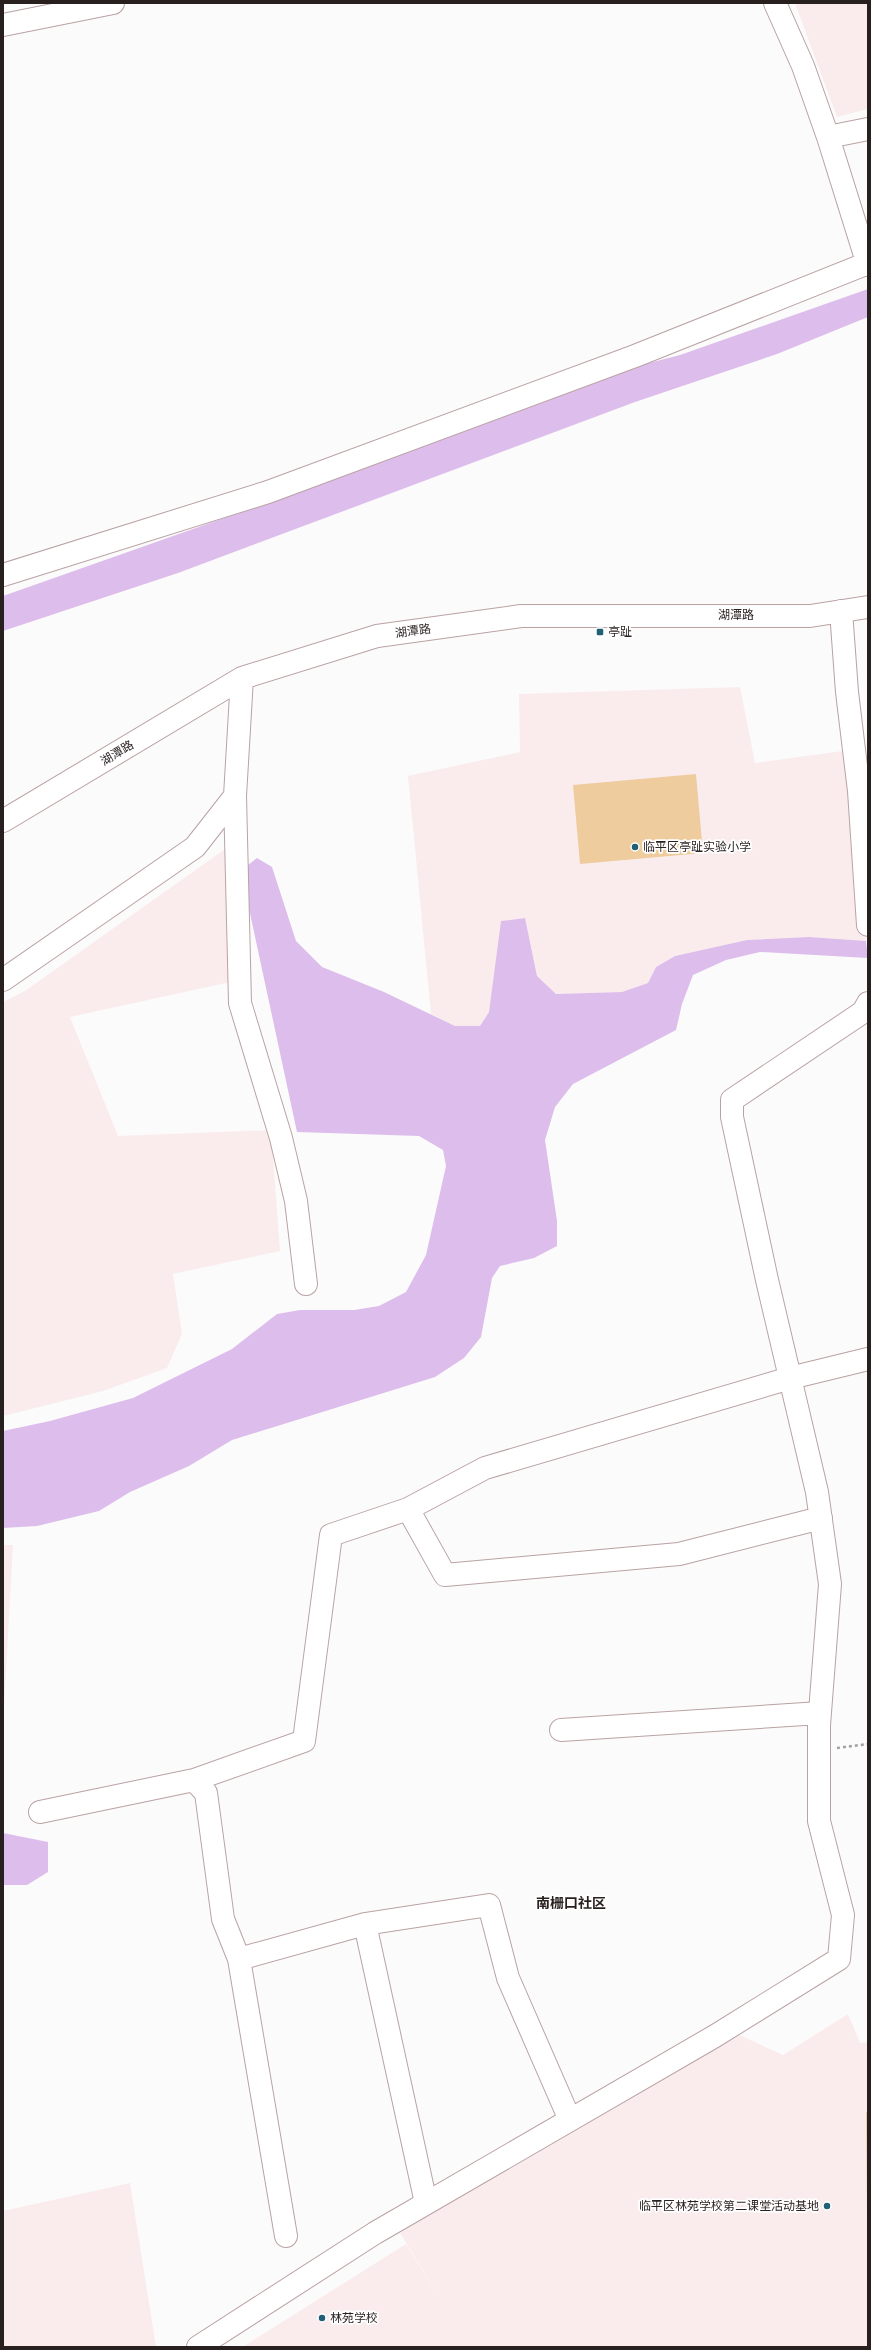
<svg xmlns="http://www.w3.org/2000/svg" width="871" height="2350" viewBox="0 0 871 2350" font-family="'Titillium Web','Noto Sans SC',sans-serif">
<rect width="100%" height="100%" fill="#fbfbfb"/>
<path fill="#faeced" d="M795,3H868V109L837,117Z
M740,687L755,763L843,751L866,941L809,937L747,940L675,956L656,967L648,983L622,992L556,994L537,976L525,918L502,921L489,1012L480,1026H455L431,1014L408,776L520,752L519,694Z
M235,842V981L70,1017L118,1136L271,1130L280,1251L173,1274L182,1334L167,1368L103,1391L3,1416V1002L25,991Z
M3,1545H13L3,1726Z
M848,2014L860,2043L868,2042V2347L244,2346L406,2244L443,2303L400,2233L726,2029L783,2055Z
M130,2183L156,2347H3V2211Z"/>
<path fill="#eecc9e" d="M696,774L703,853L580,864L573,785Z
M866,2112H868V2215H867Z"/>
<path fill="#ddbdeb" d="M868,289V317L777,354L635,402L178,573L3,631V596L295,493L567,384L680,355Z
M257,858L272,867L296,941L322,967L384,992L455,1026H480L489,1012L501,921L525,918L537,976L556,994L622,992L648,983L656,967L675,956L747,940L809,937L866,941L868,958L760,952L726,960L693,975L682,1004L676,1030L573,1084L555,1107L545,1140L557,1221V1246L534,1258L500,1266L492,1278L481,1337L464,1358L435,1377L232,1440L189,1466L130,1492L99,1511L37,1526L3,1528V1431L50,1421L133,1398L232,1349L277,1314L300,1310H354L379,1306L406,1292L426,1255L446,1166L443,1150L419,1136L297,1132L245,890L243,869Z
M3,1833L48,1842V1872L27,1885H3Z"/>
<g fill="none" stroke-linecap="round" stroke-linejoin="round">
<g stroke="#baa2a3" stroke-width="24">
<path id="minor" d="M775,3L803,66L828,137L868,129
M3,25L113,3
M828,137L868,265
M3,575L268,492L635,356L868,263
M841,611L847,692L859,791L868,925
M235,796L240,1003L281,1138L296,1201L306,1284
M3,821L242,678L377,636L521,616H810L868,607
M3,980L195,847L235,796L242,678
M408,1509L485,1468L790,1378L868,1359
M561,1730L820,1713
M194,1780L304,1741L331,1535L408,1509L445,1575L679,1554L821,1518
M40,1812L194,1780L206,1793L223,1919L239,1959L365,1924
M239,1959L286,2236
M426,2203L365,1924L489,1905L508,1978L570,2120
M198,2347L375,2233L715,2036L839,1959L843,1915L819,1821V1725L830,1584L817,1492L767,1280L732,1117V1100L863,1012L868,1003"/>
</g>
<path stroke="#a5a1a1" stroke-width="2.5" stroke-dasharray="3 3" stroke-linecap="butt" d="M837,1748L868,1744"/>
<use href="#minor" stroke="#fff" stroke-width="22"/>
</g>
<g fill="#215f76" stroke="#fff" stroke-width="1.5">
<rect x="596" y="628" width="8" height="8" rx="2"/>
<circle cx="635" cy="847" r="4"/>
<circle cx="827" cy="2206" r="4"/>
<circle cx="322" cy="2318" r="4"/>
</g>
<g text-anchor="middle" stroke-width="3.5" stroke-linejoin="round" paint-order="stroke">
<g font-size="12" fill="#281f1f" stroke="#fff">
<text x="736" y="619">湖潭路</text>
<text transform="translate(413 631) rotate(-8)" y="4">湖潭路</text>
<text transform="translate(117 753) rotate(-31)" y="4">湖潭路</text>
</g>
<g font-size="12" fill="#281f1f" stroke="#fff" text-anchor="start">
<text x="608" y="636">亭趾</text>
<text x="643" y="851">临平区亭趾实验小学</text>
<text x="819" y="2210" text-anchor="end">临平区林苑学校第二课堂活动基地</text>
<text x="330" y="2322">林苑学校</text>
</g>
<g font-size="14" font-weight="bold" fill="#281f1f" stroke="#fff">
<text x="571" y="1908">南栅口社区</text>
</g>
</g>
<rect width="871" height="2350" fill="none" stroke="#281f1f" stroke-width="8"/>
</svg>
